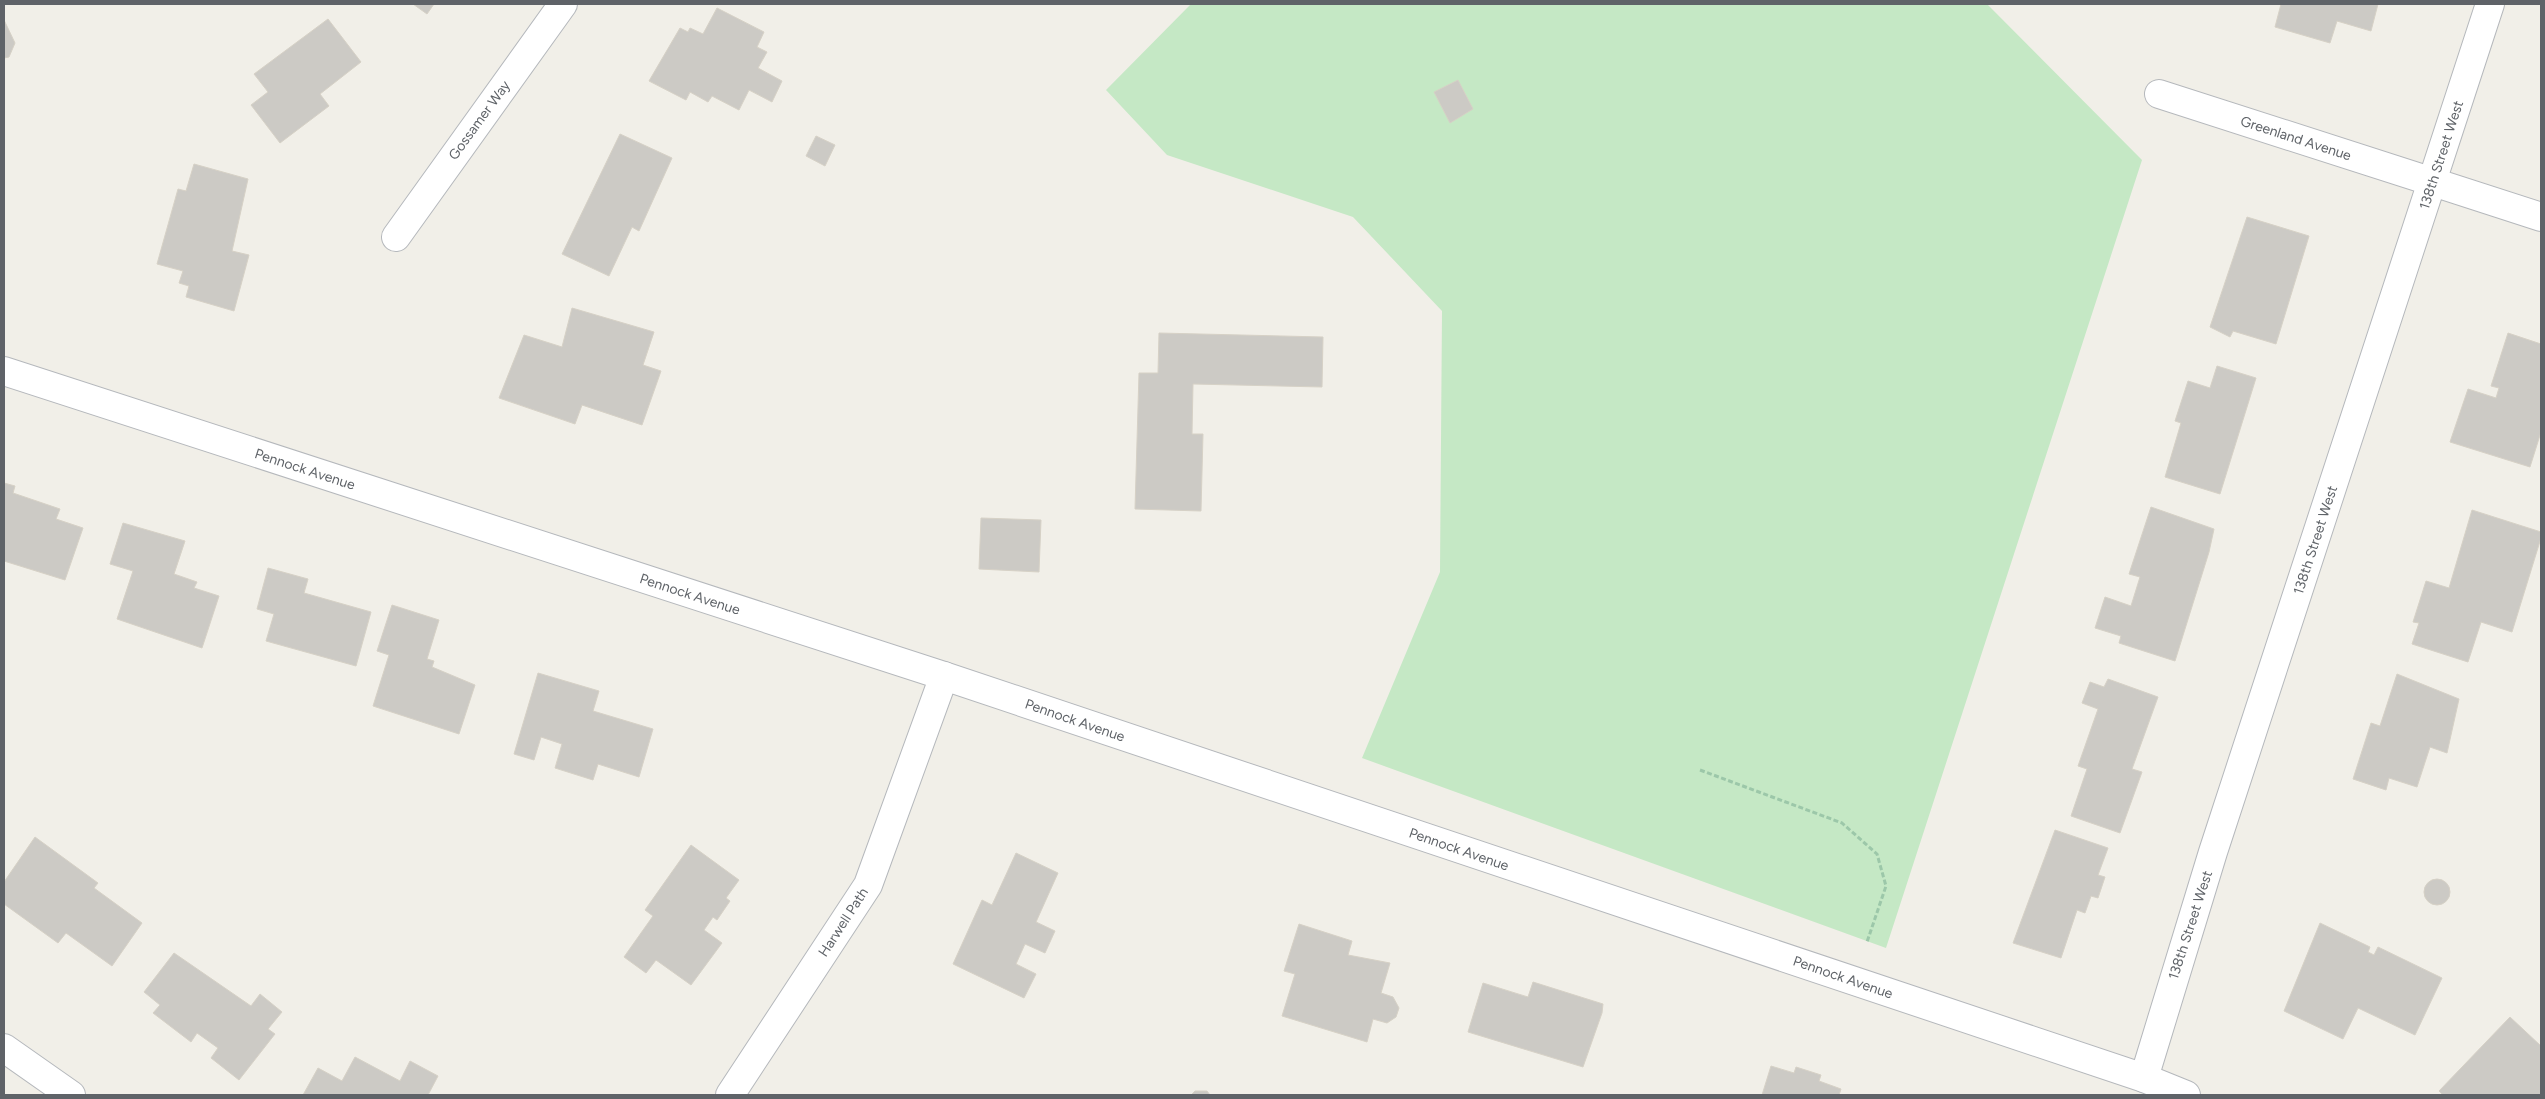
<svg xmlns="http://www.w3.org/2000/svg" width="2545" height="1099" viewBox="0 0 2545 1099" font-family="Figtree,sans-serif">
<rect width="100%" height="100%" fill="#f1efe8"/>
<path fill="#c5e8c5" d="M1191,4H1987L2142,160L1886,948L1362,758L1440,572L1442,311L1353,217L1167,155L1106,90Z"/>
<path fill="#cccac5" stroke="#d6d1c6" d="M413,4H434L427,14Z
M2281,4H2378L2371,31L2337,21L2330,43L2275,27Z
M717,8L764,32L757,47L767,52L758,68L782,81L772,102L749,90L739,110L712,96L708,102L690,92L686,100L649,81L680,28L688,32L690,28L703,34Z
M328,19L361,62L320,94L329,106L280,143L251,105L268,92L254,74Z
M4,20L15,43L9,57L4,58Z
M1458,80L1473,109L1450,123L1434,92Z
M620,134L672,158L639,231L632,227L609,276L562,254Z
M816,136L835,145L825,166L806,156Z
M194,164L248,179L232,251L249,255L234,311L186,297L189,286L179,283L183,271L157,264L178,189L186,191Z
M2247,217L2309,236L2276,344L2233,331L2230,337L2210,327Z
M572,308L654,332L643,365L661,371L642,425L582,405L575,424L499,398L524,335L562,347Z
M1159,333L1323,337L1322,387L1193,384L1192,434H1203L1201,511L1135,509L1139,373H1158Z
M2508,333L2541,344V432L2530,467L2450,442L2468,389L2496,398L2499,388L2491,386Z
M2217,366L2256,378L2220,494L2165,477L2181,423L2175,421L2188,381L2210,388Z
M4,483L15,486L13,493L60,509L56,519L83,528L65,580L4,561Z
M2151,507L2214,529L2209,552L2175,661L2119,643L2121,636L2095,628L2105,597L2131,606L2140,577L2129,574Z
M2472,510L2541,532V538L2512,632L2481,622L2468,662L2412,644L2419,623L2413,622L2426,581L2449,588Z
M981,518L1041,520L1039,572L979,569Z
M123,523L185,541L174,574L197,582L194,588L219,596L202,648L117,619L133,571L110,564Z
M268,568L308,579L304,593L371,612L356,666L266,641L274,614L257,609Z
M392,605L439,620L427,659L434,661L432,667L475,685L459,734L373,706L389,655L377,651Z
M538,673L599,691L593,711L653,729L639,777L598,764L593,780L555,768L562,744L541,737L534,760L514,754Z
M2397,674L2459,699L2447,753L2430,747L2417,787L2389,778L2386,790L2353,779L2371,723L2380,726Z
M2108,679L2158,697L2132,769L2142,772L2120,833L2071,816L2087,769L2078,766L2098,709L2082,703L2090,682L2104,687Z
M2055,830L2108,848L2098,875L2105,877L2098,898L2091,896L2085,913L2077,910L2061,958L2013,943Z
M35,837L98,883L94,888L142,923L112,966L66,933L58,943L4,904V882Z
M691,845L739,880L726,898L730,901L717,920L713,917L704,930L722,943L691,985L656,960L646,973L624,957L653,916L645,910Z
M1016,853L1058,873L1036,922L1055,931L1045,953L1025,944L1016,964L1036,974L1024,998L953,964L982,900L992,905Z
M2424 892a13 13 0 1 1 26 0a13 13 0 1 1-26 0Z
M2320,923L2370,947L2368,952L2374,955L2378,947L2442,978L2415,1035L2358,1008L2343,1039L2284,1011Z
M1299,924L1352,941L1348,955L1390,963L1381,993L1393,997L1399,1008L1396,1017L1387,1023L1373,1019L1367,1042L1282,1016L1295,974L1284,971Z
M174,953L251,1006L260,994L282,1012L268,1029L275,1034L239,1080L211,1058L218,1048L197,1033L191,1042L153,1013L160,1005L144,992Z
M1533,982L1603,1004L1602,1013L1583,1067L1468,1032L1483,983L1528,997Z
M2510,1017L2541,1046V1095H2443L2439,1091Z
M355,1057L400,1081L410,1061L438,1076L428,1095H303L318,1068L342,1081Z
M1771,1066L1794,1073L1796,1067L1821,1075L1819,1081L1841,1089L1839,1095H1762Z
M1195,1091H1207L1210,1095H1191Z"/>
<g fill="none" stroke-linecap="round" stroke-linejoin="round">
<g stroke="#b5b8bc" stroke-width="30">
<path id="minor" d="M2159,94L2433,182
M396,237L563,4
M4,1048L71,1095
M2144,1078L2186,1095
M730,1095L868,885L944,676"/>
</g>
<g stroke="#b5b8bc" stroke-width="30">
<path id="tertiary" d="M2433,182L2541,217
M4,371L944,676L2144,1078L2213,852L2490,4"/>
</g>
<path stroke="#9cc7a9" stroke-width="3" stroke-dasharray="5 2.5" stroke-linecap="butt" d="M1700,770L1842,823L1877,854L1886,886L1867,942"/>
<use href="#minor" stroke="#fff" stroke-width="28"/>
<use href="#tertiary" stroke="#fff" stroke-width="28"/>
</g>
<g text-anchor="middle" stroke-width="4" stroke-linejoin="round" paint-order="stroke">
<g font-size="14" fill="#5f6368" stroke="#fff">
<text transform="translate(479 120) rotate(-54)" y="5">Gossamer Way</text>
<text transform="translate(2296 138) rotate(18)" y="5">Greenland Avenue</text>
<text transform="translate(2441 155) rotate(-72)" y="5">138th Street West</text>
<text transform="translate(305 469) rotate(18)" y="5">Pennock Avenue</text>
<text transform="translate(2315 540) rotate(-72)" y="5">138th Street West</text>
<text transform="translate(690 594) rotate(18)" y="5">Pennock Avenue</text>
<text transform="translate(1075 720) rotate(19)" y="5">Pennock Avenue</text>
<text transform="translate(1459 849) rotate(19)" y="5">Pennock Avenue</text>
<text transform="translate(843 922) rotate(-57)" y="5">Harwell Path</text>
<text transform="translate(2190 925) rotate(-72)" y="5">138th Street West</text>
<text transform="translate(1843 977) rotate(19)" y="5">Pennock Avenue</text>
</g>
</g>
<rect width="2545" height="1099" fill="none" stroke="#5f6368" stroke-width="10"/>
</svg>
